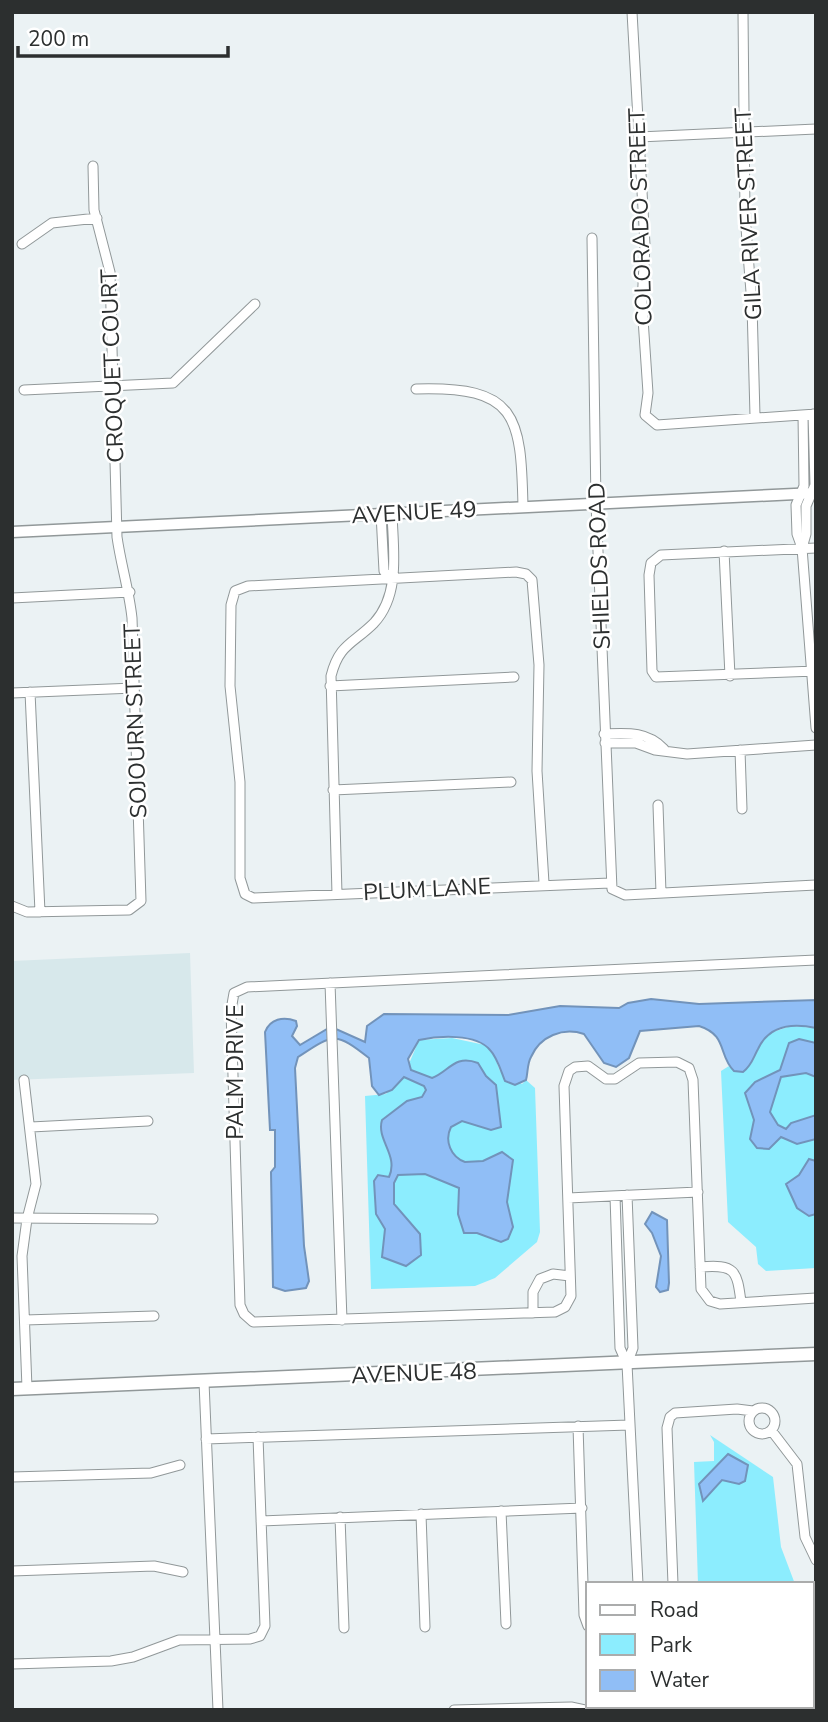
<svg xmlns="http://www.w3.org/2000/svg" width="828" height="1722" viewBox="0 0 828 1722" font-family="'Nunito Sans',sans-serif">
<rect width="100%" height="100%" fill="#ebf2f4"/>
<path fill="#d7e8eb" d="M190,953L194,1073L12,1080V961Z"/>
<path fill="#8cedfe" d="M791,1026L816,1028V1268L766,1271L758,1264L756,1247L728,1222L721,1071L729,1066L734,1071C756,1073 755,1048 767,1034Z
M452,1038L485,1045L493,1053L500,1071L522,1084L526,1080L535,1088L540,1232L537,1242L495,1278L475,1286L371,1289L365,1096L386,1094L408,1066L419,1040Z
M710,1435L773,1477L781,1547L795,1584H698L694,1462L714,1461V1442Z"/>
<path fill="#90bef6" stroke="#7293ba" stroke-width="2" d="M651,999L699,1004L816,1000V1028C793,1023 769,1025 758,1049C753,1058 752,1065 743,1072L734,1071C718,1056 728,1035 699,1026L640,1031L629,1058L616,1067L604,1063L584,1034C563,1027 540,1036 531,1057C527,1064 528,1073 526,1080L515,1085L505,1081C501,1071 497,1057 490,1050C476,1033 438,1036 419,1040L408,1059L411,1070L432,1078C449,1072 454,1054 478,1063L486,1076L496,1085L501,1127L491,1130L462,1121L451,1127C444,1141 451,1157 465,1162L483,1161L502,1152L513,1160L507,1202L513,1227L508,1239L501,1242L477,1233H464L458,1214L459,1188L425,1174L398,1175L394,1183V1204L420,1234L421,1255L406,1266L382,1257L385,1229L376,1214L374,1181L378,1175L389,1177C399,1155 376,1140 382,1120L407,1101L422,1097L426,1090L424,1086L404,1077L392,1090L379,1095L372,1086L369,1058C335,1031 333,1034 298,1057L295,1068L304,1246L309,1281L306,1288L285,1291L273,1287L271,1172L275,1167V1130H270L265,1032C270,1019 283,1016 296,1021L297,1026L292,1036L300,1045L327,1029H336L365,1042L367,1026L384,1014L508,1015L560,1006L619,1008L628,1003Z
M799,1039L816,1043V1077L806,1073L781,1077L770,1112L778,1125L786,1129L791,1123L816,1115V1139L797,1144L781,1137L769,1149L757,1148L750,1139L754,1120L745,1093L755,1082L780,1070L789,1043Z
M809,1159L816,1161V1214L809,1216L797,1208L786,1184L799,1175Z
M652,1212L667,1220L669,1283L668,1290L660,1292L656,1287L661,1256L652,1233L645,1224Z
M728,1454L748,1465L745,1481L739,1484L722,1480L703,1501L699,1484Z"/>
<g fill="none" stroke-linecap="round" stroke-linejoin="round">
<g stroke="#919899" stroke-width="11">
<path id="minor" d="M632,12L645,245L642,304L648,393L645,415L657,425L816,414
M743,12L745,215L752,305L755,416
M639,137L816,129
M592,238L596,503L612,889L625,895L816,885
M22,244L52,223L97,218
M416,389C517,386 521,415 523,507
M24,390L173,383L255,304
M803,415L804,486L796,505L797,534L802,548L816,728
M381,514L384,571L391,581
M802,548L806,534V506L815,485L813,414
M816,548L661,555L651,563L649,575L652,671L656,677L816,671
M724,551L730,676
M12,598L130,592
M330,686L514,677
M30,692L40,912
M12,693L134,688
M604,734C627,733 647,731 664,749
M605,743H636L655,750L687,754L816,745
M740,750L742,809
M333,790L511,782
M658,805L661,893
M544,883L537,771L539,665L532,580L526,574L516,572L248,586L235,591L231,605L230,686L240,782V878L245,894L253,898L610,883
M337,894L331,676C339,644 353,644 374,623C401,594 393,549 392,513
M12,906L27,912L129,910L141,901L132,618C129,590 121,565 117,537L110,272L94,210L93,166
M816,960L247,987L234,993L231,1010L240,1305L244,1314L253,1322L555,1312L565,1307L571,1296L564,1086L569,1071L575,1067L588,1066L606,1079H615L639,1063L677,1062L689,1068L693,1080L701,1289L710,1301L720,1304L816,1298
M330,983L342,1320
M24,1080L36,1184L27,1219L22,1256L27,1388
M31,1127L148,1121
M615,1196L620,1348L627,1364L638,1584
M568,1198L698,1192
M12,1218L153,1219
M700,1267C735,1264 737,1270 741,1302
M533,1313V1292L540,1279L553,1274L570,1276
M25,1320L154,1316
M627,1364L633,1348L627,1195
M204,1382L218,1710
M749 1421a13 13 0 1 1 26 0a13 13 0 1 1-26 0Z
M578,1426L584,1615L588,1626
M771,1430L797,1464L805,1537L816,1560
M206,1439L629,1425
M12,1477L151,1473L180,1465
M501,1511L506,1624
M421,1514L425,1627
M340,1517L344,1628
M261,1521L582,1508
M12,1571L154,1566L183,1572
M673,1584L667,1428L670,1417L675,1413L737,1409L753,1411
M812,1661H816
M12,1664L111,1661L133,1657L179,1640L250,1639L260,1636L265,1626L258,1437
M644,1706V1710
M789,1706L790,1710
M454,1710L571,1707L585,1710
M659,1710L660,1706"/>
</g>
<g stroke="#919899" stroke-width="13">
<path id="tertiary" d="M12,532L816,493"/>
</g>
<g stroke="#919899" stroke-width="15">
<path id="secondary" d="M12,1389L816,1354"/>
</g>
<use href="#minor" stroke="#fff" stroke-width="9"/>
<use href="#tertiary" stroke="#fff" stroke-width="10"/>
<use href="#secondary" stroke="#fff" stroke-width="12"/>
</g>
<g text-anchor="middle" stroke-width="5" stroke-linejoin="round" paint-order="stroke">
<g font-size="23" fill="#2c2f2f" stroke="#fff">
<text transform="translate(748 214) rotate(-93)" y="8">GILA RIVER STREET</text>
<text transform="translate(640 217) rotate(-92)" y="8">COLORADO STREET</text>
<text transform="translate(112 366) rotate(-92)" y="8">CROQUET COURT</text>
<text transform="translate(414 512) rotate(-3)" y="8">AVENUE 49</text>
<text transform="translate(599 566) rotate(-92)" y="8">SHIELDS ROAD</text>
<text transform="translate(135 721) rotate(-92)" y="8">SOJOURN STREET</text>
<text transform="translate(427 889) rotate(-3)" y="8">PLUM LANE</text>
<text transform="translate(235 1072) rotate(-90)" y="8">PALM DRIVE</text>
<text transform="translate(414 1373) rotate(-2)" y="8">AVENUE 48</text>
</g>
</g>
<rect width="828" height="1722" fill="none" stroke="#2c2f2f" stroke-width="28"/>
<rect x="586" y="1582" width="228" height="126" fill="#ffffff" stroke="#abacac" stroke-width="2"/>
<rect x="600" y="1605" width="35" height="10" fill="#ffffff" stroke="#abacac" stroke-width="2"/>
<text x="650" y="1617" font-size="21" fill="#2c2f2f">Road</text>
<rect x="600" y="1634" width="35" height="21" fill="#8cedfe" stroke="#abacac" stroke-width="2"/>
<text x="650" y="1652" font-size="21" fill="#2c2f2f">Park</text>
<rect x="600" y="1670" width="35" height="21" fill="#90bef6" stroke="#abacac" stroke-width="2"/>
<text x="650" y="1687" font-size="21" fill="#2c2f2f">Water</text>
<path d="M18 46v10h210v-10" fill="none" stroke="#2c2f2f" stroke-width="3.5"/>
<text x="28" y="46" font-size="21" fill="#2c2f2f" stroke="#ffffff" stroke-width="5" paint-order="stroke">200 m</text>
</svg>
